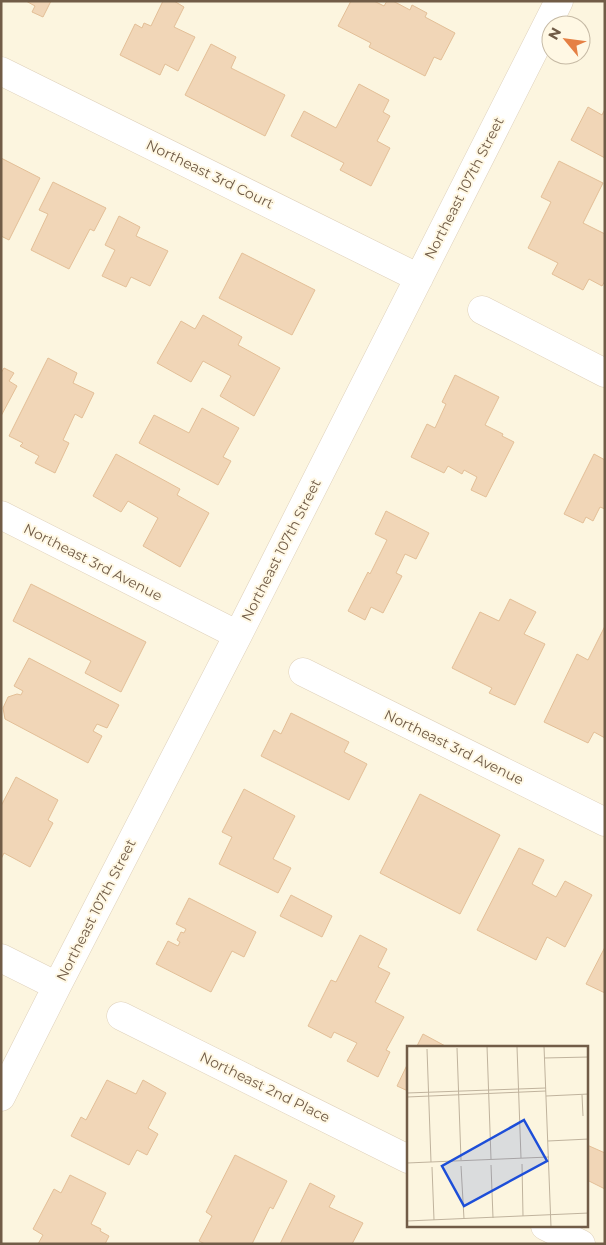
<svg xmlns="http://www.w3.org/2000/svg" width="606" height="1245" viewBox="0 0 606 1245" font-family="Montserrat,sans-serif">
<rect width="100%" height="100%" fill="#fcf5df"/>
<path fill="#f1d6b7" stroke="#e3bf97" d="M26,1H51L43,17L32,12L35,6Z
M163,1H174L184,7L174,27L195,37L178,71L165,64L160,75L120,55L135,24L142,28L144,23L151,26Z
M351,1H374L384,6L387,1H393L410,10L412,5L427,13L425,17L455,33L441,60L434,57L425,76L369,47L371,43L338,26Z
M211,44L236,57L231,68L285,95L265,136L185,95Z
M359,84L389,100L383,112L390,116L377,141L390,148L371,186L340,170L344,163L291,136L304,111L336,128Z
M588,107L602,115L605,109V158L571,140Z
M1,158L40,178L9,240L1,236Z
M559,161L603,183L583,223L605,234V281L602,286L589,279L583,290L552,274L558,263L528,248L551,202L541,197Z
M53,182L106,208L94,231L90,229L69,269L31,250L48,214L39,210Z
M119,216L140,227L136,236L168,251L150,286L131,277L126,287L102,276L115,250L105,245Z
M242,253L315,290L292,335L219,298Z
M203,315L242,337L238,345L280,368L254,416L220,396L231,376L203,361L191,382L157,363L181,321L195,329Z
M48,358L77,373L73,383L94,393L82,418L75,414L63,440L69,443L55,473L35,463L39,456L20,446L23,443L9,436Z
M4,368L14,373L9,381L17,386L1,416V373Z
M455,375L499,397L485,425L503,434L502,436L514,442L486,497L471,490L477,477L464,470L462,474L448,466L444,473L411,457L427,424L435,428L446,404L442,402Z
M202,408L239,428L223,457L231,461L218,485L139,443L154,415L189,433Z
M116,454L180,489L177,495L209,513L180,567L143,546L158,518L128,501L121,512L93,496Z
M594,454L605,460V509L600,507L593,521L586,517L583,523L564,514Z
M386,511L429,533L416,559L405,554L396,573L402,576L383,613L371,607L365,620L348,611L368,572L370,574L387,540L375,534Z
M31,584L146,642L121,692L85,673L91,661L13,621Z
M510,599L536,612L524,634L545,644L515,705L489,693L492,688L452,668L480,612L499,621Z
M605,626V738L594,732L588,743L544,722L577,654L588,660Z
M29,658L119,705L107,728L97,724L93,731L102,736L88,763L5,719L3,708L8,697L17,694L21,695L23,691L14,686Z
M291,713L349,742L344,752L367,764L349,800L261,756L274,730L281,734Z
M16,777L58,800L48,820L53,823L30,867L4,853L1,859V806Z
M244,789L295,816L273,859L291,868L278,893L219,864L232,837L222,832Z
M420,794L500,835L460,914L380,873Z
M519,848L544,860L532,884L556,897L565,881L592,895L565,947L547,937L536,960L477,930Z
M291,895L332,916L322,937L280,916Z
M189,898L256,932L244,957L232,951L211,992L156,964L168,941L178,946L180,942L177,940L181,932L184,933L186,929L176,924Z
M360,935L387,949L378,967L390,973L375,1002L404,1017L386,1050L390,1052L378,1077L347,1061L357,1043L334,1032L331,1038L308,1026L331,980L336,982Z
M605,947V993L586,984Z
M423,1034L449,1048H416Z
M408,1063V1091L397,1086Z
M107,1080L136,1094L143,1080L166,1093L148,1128L158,1134L147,1155L137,1150L129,1165L71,1136L81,1117L86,1120Z
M587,1145L605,1153V1189L587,1180Z
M235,1155L287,1181L273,1209L270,1207L252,1244H205L199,1241L212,1216L206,1212Z
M70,1175L106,1193L91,1224L101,1229L100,1231L109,1236L105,1244H38L43,1235L33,1229L54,1189L61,1193Z
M310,1183L335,1196L329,1207L363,1223L352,1244H280Z"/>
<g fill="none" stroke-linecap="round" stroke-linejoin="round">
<g stroke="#dfd1bb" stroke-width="29">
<path id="minor" d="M1,71L419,278
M482,310L605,373
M1,515L238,635
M303,672L605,822
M1,958L57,986
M121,1016L408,1159
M1,1097L57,986L238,635L559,1
M545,1226L581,1244"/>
</g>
<use href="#minor" stroke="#fff" stroke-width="28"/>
</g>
<g text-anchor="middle" stroke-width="4" stroke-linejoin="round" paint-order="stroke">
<g font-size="14" fill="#715c47" stroke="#fff8e4">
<text transform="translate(210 174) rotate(26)" y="5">Northeast 3rd Court</text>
<text transform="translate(464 188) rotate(-63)" y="5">Northeast 107th Street</text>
<text transform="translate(281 550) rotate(-63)" y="5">Northeast 107th Street</text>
<text transform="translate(93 562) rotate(27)" y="5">Northeast 3rd Avenue</text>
<text transform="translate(454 747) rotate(26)" y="5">Northeast 3rd Avenue</text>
<text transform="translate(96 910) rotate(-63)" y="5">Northeast 107th Street</text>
<text transform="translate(265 1087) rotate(26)" y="5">Northeast 2nd Place</text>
</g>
</g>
<g transform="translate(407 1046)">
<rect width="181" height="181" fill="#fcf5df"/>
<path fill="none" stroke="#c0b39d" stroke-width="1" d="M80,0L84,113M137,0L144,181M110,1L114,112M50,2L54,114M20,3L24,116M137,12L182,11M0,47L139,42M175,49L176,70M139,50L182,48M0,51L139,45M141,95L182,93M0,117L142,111M115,118L116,170M84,119L86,172M54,120L57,173M25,121L27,174M0,175L182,167"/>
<path fill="#1d4ed8" fill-opacity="0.15" stroke="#1d4ed8" stroke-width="2.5" d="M117,74L140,115L57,160L35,120Z"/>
<rect width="181" height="181" fill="none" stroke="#715c47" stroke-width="2.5"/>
</g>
<rect width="606" height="1245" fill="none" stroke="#715c47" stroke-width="5"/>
<g transform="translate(566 40) rotate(299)"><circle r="24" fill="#fff8e4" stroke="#c6baa5"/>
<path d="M0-4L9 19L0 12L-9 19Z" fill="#e58044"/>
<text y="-8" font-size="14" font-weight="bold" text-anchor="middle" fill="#715c47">N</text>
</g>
</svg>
